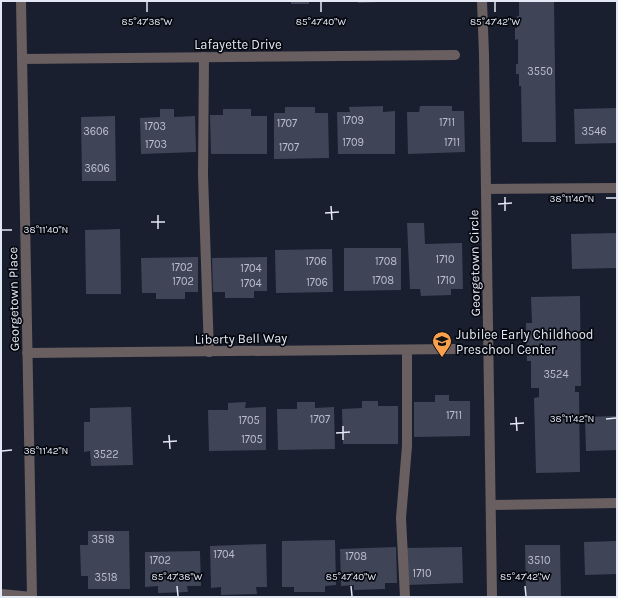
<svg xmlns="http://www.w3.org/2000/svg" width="618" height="598" viewBox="0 0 618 598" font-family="Karla,sans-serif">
<rect width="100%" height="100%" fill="#1a1f2f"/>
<path fill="#3f4557" d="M291,1H309V4H291Z
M358,1H379V2L358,3Z
M519,1H554L556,142H522L521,86H519V74H516V64H518V39L515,40V28H517V16H519Z
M383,106V112L395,111V154H338L337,112H350L349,107Z
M420,106H452V111H464L465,152L408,154L407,112H419Z
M285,107H315V113H328L329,158L274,159V113H285Z
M617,108V143L575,144L574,109Z
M160,109H174V117L195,116L196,152L141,154L140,118L160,117Z
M223,109H251V116H267V154H211L210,115H223Z
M115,116L116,181H82L81,117Z
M407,223H424L425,244L462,243L463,289H451V295L421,296L420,289H410Z
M120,229L121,294H86L85,230Z
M617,233V268L572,269L571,234Z
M344,248H401V290L344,291Z
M332,249L333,292L276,293L275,250Z
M198,257V292H185V299H156V293H142L141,258Z
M267,257V291H254V298H225V292H213L212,258Z
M580,296L581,386H575V392H579L580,472L536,473L534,398L539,397V388H531V361H527L526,323H532L531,297Z
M435,395H449V401H470V436L414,437V402H435Z
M362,401H378V406H398V444H343L342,409L362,408Z
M246,402L245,408L266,407V450L209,451L208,410H228V403Z
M297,402H315V408L334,407L335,449L278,450L277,409H297Z
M131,407L133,465L91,466L90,451L84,452V422H90V408Z
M617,416V450L586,451L585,417Z
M88,531H129L130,589H88V576H81L80,545H88Z
M335,540L336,585L325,586V592H294V587H282V541Z
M617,541V574L585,575L584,542Z
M266,544L267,587H256L257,594L221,595V587L211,588L210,546Z
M525,545H560L561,597H526Z
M396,547L397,583H385V589L354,590V585L341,586L340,549Z
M462,547L463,583L407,585L405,548Z
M200,551L201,586H187L188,592L158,593V586L145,587V552Z"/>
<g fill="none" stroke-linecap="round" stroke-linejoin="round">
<path stroke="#695e60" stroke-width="10" d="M204,57L203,175L209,352
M486,189L617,188
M491,505L617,503
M1,594L32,597
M405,597L401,518L407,446V350"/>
<path stroke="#695e60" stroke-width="10" d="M21,1L32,597
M482,1L484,55L492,597
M22,59L455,55
M27,353L455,349"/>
</g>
<path fill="none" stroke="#e4e8f4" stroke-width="1.5" d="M147,2V12M321,2V12M495,2V12M505,197V211M606,198H616M498,204L512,203M331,206L332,220M325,213L339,212M158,215V229M151,222H165M2,230H12M516,417L517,431M606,419L616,418M510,424L524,423M343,426V440M336,433L350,432M169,435L170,449M163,442L177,441M2,451L12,450M177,586L178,596M351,586L352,596M525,586L526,596"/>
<defs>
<g id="school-pin" transform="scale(1)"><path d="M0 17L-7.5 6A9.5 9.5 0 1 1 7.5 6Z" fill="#f9a04d" stroke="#070910"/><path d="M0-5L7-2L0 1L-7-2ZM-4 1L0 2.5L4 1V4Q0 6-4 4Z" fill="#111"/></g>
</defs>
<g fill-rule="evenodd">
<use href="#school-pin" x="442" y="341"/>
</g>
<g text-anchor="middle" stroke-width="3.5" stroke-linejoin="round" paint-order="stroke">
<g font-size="11" fill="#bbbfcd">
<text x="540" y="75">3550</text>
<text x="353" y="124">1709</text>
<text x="447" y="126">1711</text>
<text x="287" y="127">1707</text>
<text x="155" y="130">1703</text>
<text x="96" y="135">3606</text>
<text x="594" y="135">3546</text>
<text x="353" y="146">1709</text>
<text x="452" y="146">1711</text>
<text x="156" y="148">1703</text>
<text x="289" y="151">1707</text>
<text x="97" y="172">3606</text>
<text x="445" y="263">1710</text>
<text x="316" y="265">1706</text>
<text x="386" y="265">1708</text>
<text x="182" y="271">1702</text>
<text x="251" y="272">1704</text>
<text x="383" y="284">1708</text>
<text x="446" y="284">1710</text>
<text x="183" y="285">1702</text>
<text x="317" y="286">1706</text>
<text x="251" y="287">1704</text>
<text x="556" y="378">3524</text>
<text x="454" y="419">1711</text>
<text x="320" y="423">1707</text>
<text x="249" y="424">1705</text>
<text x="252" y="443">1705</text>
<text x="106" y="458">3522</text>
<text x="103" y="543">3518</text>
<text x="224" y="558">1704</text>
<text x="356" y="560">1708</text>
<text x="160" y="564">1702</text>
<text x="539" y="564">3510</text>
<text x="422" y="577">1710</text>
<text x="106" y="581">3518</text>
</g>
<g font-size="13" fill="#e4e8f4" stroke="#070910">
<text x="238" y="49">Lafayette Drive</text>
<text transform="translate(474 263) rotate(-91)" y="5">Georgetown Circle</text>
<text transform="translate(13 299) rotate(-91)" y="5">Georgetown Place</text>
<text transform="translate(241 338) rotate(-1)" y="5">Liberty Bell Way</text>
</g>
<g font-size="13" fill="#e4e8f4" stroke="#070910" text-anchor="start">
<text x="456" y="339">Jubilee Early Childhood<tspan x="456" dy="15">Preschool Center</tspan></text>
</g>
</g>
<g font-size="10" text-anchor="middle" fill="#e4e8f4" stroke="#070910" stroke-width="3.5" stroke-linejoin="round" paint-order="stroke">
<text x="147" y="25">85°47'38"W</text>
<text x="321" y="25">85°47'40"W</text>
<text x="495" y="25">85°47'42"W</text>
<text x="572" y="202">38°11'40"N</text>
<text x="46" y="233">38°11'40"N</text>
<text x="572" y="422">38°11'42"N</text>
<text x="46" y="454">38°11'42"N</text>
<text x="177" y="580">85°47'38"W</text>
<text x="351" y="580">85°47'40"W</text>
<text x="525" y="580">85°47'42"W</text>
</g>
<rect width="618" height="598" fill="none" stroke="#e4e8f4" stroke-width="4"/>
</svg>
